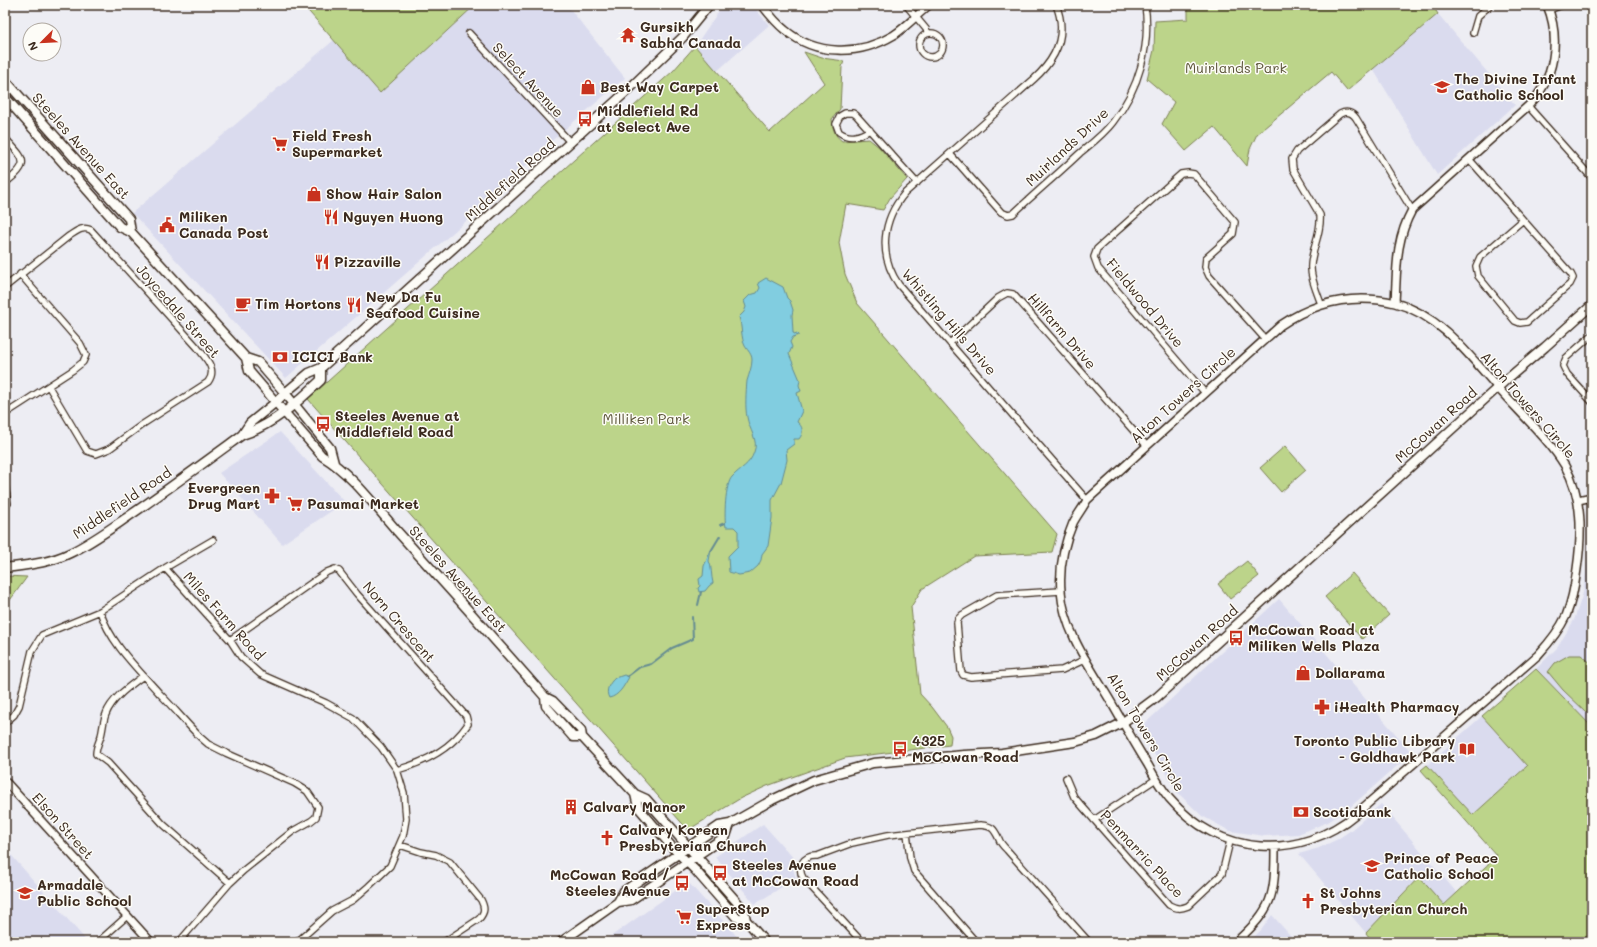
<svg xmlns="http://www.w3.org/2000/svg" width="1597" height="947" viewBox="0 0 1597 947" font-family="Mali,sans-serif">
<rect width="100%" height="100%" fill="#ededf3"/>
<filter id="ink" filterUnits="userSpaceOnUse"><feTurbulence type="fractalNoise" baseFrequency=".025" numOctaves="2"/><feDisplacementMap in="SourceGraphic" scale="8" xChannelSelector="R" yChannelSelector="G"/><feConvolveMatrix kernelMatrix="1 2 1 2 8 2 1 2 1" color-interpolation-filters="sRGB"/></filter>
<g filter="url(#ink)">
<path fill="#dadbee" d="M475,5H567L625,78L556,137L480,209L286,378L132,213L334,40L380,93Z
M723,5H752L769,25L716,72L695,46Z
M1438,14L1515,105L1437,175L1373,69Z
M280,432L345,502L282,544L219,473Z
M1592,540V727L1536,669L1557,648L1574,620L1583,593L1590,541Z
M1279,599L1412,753L1348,809L1328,822L1298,834L1265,836L1230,831L1202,816L1178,793L1139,729Z
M1482,716L1527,766L1473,815L1427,765Z
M1381,804L1457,893L1444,905L1418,877L1366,933L1299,854L1319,848L1338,839L1351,830Z
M763,824L796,861L793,869L796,878L755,904L715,857Z
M5,848L85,939L81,942H5Z
M688,882L742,942H603Z
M1272,915L1296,942H1249L1262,929Z"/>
<path fill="#bcd48a" stroke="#7c7f54" d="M303,5H475L380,93Z
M1188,5H1432L1438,14L1347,91L1331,72L1257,134L1250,149L1247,166L1214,127L1186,151L1162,124L1174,102L1147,79L1154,50L1155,21L1188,19Z
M695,46L770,132L824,83L804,52L822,58L844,61L842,67L840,109L832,119C833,129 834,135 842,141L869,139L879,147L907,179L890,198L883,210L846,204L839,243L845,274L857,303L1057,534L1052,552L974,556L922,589L911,607L920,694L932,707L947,727L951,736L950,745L845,758L767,786L741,798L688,830L308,399L673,71Z
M1285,446L1306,470L1281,492L1260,468Z
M1247,561L1259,576L1230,599L1218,584Z
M1352,573L1389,615L1362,639L1325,597Z
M5,576L27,577L5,607Z
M1569,655H1581L1592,664V709L1586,712L1563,690L1548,672L1555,663Z
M1536,669L1592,727V942H1373L1366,933L1419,877L1444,905L1497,856L1421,770L1427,765L1473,815L1527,766L1482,716Z"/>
<path fill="#81cde0" stroke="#658c92" d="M766,278L783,287L787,298L790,301L793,310L792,315L793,332L794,334L797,333L799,335L793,337L790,342L792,347L789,354L800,380L799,385L801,391L797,393L802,411L797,422C803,426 804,433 799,439H794V444L786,450L787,460L781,483L772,500V518L768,546L762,554L761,560L758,566L750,573L739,575L729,572L728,556L738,546V531L734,527H726C724,518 725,484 732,477C740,468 750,465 754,452C759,440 749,430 747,417C745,408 746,391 747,381C749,374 752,367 752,360C752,354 748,351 745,346C741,338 742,326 739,317L744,312L746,307L744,301L750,295L757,293L760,288L758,283Z
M711,550L709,561C712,567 711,576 713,583L709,586L705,591L699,592L698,588L700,586L699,579L703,576L704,566Z
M624,675L629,677C624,686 619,696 609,698C605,691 609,683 615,678C617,677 622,676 624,675Z"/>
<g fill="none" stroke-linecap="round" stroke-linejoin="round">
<path stroke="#658c92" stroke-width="2" d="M720,525L725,523
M711,551L720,536
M698,605L701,592
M628,676L640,667L651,664L672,648L693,639L692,617"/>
<g stroke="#3b2a1e" stroke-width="8">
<path id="minor" d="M906,5L926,29L928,33
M1056,5C1068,34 1056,59 1034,79L905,193C882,220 878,255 899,285L1087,500
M1549,10L1562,5
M919 45a12 12 0 1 1 24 0a12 12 0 1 1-24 0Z
M469,33L571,143
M1473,33L1478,16L1490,5
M1528,106L1592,178
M870,130C860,136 850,140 839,132L836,124L840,116L845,113H853L856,115L917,183
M5,138C25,160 31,163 5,183
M950,154L1001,212L1008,215L1013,214C1035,193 1058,174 1080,153C1092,143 1104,134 1113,122C1139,89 1151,46 1145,5
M1469,159L1571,274L1573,278L1570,284L1527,322L1520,323L1515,321L1478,276L1476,266L1480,257L1523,220
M5,287L69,236C77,231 82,226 91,230L197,347C205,358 218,369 208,382L143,424L109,449L96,454L87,451L49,387
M1321,304C1317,292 1310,278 1311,265C1312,248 1322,232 1320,215L1293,169L1292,159L1297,151L1340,114C1346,111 1352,112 1356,118L1412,210
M1592,335L1566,358L1563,366L1567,374L1592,402
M950,343L998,298L1007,293L1013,294L1146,445
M1205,393L1098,268L1094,257L1097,249L1181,174L1188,173L1194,174L1235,222L1233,234L1206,258L1205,267L1209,276L1265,339
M5,414L73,370L83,362L86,355L80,343L20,274
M5,486L8,503
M165,568L230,640L241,657L260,674L326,703L353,718L381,747L397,770L404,793L406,819L403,836L390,866L369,886L353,900L332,911L297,942
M1061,591L997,595L962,615L958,619L957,623L961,671L963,675L971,677L1062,670L1086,659
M100,611C110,643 138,669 160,694C174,708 186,723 200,737L208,744L226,753L294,783L307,791L318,807L316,817L311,821L293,831L244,870L230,883L179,942
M230,640L327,572L335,569L339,571L357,594L466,716L468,724C451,749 426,762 397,770
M143,676C130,686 112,698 106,714C103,721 103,729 101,736C99,742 96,747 96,754L108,763L163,824L230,883
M5,723L14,715L19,706L32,651L42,635L100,611L165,568L213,540
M1066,778L1074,797L1169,905C1177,909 1181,909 1188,906L1222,874L1230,841
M1094,820L1156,779
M907,833L910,858L914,871L976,942
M400,845L421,852L436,855L450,862L481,900C485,908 485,912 479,919L444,942
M98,942L127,916
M862,942L803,878C797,867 803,855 817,856L852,843L888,835L980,825C993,826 994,829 999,839C1000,843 1004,847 1007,850L1089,942"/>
</g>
<g stroke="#3b2a1e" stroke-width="10">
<path id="tertiary" d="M762,5C769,14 776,23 785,30C816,56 859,56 894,35C906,27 917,15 929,5
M1362,299C1373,299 1384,300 1395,303C1440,315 1469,355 1498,388C1519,412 1549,439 1565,466C1583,498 1582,534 1577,569C1575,585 1572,601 1566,616C1559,631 1549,643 1538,655L1357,813C1299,862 1219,857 1169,798C1161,788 1154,776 1148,765C1135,744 1123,723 1111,702C1091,668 1064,632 1061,591C1059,568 1064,544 1073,523C1077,515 1083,508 1087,500L1281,325C1306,308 1331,299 1362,299Z
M1395,303C1397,269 1395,241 1412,210L1528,106C1555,80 1561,39 1547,5
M1578,500L1592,497
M5,781L151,942
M1236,942C1273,908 1275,897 1275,847"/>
</g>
<g stroke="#3b2a1e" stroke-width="11">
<path id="secondary" d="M5,80L129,219L131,232
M5,97L120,227L131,232L246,358L249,371L322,456C352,474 374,505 397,531C447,586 496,641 545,697L553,701L581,730L582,737L635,794L646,799L744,910L746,920L765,942
M246,358L258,362L285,393L330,448L334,463
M242,435L250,423L276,402L285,393L309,373L321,368L627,91L683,37L709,5
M5,568C27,565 50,563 70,553C91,543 110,529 129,516C167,490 205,462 242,435C273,425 298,402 321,380V368
M545,697L546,706L573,737H582
M635,794L638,807L672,847L695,870L736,917L746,920
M618,902L631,900L726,836L730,824
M561,942L618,902L624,891L719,826L730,824L772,800L814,780L873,763L964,755L1002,753L1075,742L1096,736L1122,723L1157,697L1506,380L1545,347L1592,305"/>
</g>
<use href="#minor" stroke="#fdfcf7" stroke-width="5.5"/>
<use href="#tertiary" stroke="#fdfcf7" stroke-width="7"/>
<use href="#secondary" stroke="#fdfcf7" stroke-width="8"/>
</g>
</g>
<defs>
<g id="temple-bare" transform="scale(1.2)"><path d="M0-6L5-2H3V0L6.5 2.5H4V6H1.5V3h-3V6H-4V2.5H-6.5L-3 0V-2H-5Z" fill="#c8321e" stroke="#fdfcf7" stroke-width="2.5" paint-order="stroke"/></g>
<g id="shop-bare" transform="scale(1.2)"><path d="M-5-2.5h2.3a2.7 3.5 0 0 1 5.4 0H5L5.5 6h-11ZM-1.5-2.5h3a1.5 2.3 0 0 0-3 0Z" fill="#c8321e" stroke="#fdfcf7" stroke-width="2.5" paint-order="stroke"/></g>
<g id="school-bare" transform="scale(1.2)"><path d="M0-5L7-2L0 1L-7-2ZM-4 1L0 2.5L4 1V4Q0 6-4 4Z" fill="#c8321e" stroke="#fdfcf7" stroke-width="2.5" paint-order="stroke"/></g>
<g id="bus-bare" transform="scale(1.2)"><path d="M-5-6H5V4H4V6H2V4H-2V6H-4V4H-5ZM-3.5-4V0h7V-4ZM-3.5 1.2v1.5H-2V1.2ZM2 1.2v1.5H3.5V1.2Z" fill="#c8321e" stroke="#fdfcf7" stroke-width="2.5" paint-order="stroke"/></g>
<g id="supermarket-bare" transform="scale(1.2)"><path d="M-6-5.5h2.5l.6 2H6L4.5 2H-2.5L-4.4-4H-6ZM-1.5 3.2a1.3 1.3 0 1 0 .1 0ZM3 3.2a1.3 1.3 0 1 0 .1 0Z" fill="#c8321e" stroke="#fdfcf7" stroke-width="2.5" paint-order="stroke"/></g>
<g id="restaurant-bare" transform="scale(1.2)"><path d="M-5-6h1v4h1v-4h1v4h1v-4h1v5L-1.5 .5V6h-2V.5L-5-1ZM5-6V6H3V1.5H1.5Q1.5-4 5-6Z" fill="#c8321e" stroke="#fdfcf7" stroke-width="2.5" paint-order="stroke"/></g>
<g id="civic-bare" transform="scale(1.2)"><path d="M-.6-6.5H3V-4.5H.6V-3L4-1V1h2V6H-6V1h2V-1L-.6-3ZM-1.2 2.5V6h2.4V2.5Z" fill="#c8321e" stroke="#fdfcf7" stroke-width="2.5" paint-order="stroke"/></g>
<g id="cafe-bare" transform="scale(1.2)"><path d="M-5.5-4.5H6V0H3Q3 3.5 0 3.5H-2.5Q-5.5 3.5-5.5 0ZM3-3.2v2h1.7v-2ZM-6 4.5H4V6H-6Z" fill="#c8321e" stroke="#fdfcf7" stroke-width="2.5" paint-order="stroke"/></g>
<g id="bank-bare" transform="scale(1.2)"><path d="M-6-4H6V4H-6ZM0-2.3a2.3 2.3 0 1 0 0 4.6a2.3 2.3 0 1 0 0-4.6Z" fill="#c8321e" stroke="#fdfcf7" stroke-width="2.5" paint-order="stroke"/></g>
<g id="pharmacy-bare" transform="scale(1.2)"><path d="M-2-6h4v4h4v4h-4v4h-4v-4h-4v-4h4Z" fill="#c8321e" stroke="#fdfcf7" stroke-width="2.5" paint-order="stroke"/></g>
<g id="library-bare" transform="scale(1.2)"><path d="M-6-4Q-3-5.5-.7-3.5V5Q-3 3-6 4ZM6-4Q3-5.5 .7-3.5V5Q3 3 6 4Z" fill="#c8321e" stroke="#fdfcf7" stroke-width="2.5" paint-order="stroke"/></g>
<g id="building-bare" transform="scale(1.2)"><path d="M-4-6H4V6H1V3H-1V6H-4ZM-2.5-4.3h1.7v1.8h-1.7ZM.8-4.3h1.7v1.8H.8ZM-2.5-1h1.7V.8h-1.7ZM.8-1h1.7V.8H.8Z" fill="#c8321e" stroke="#fdfcf7" stroke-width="2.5" paint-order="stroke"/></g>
<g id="church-bare" transform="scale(1.2)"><path d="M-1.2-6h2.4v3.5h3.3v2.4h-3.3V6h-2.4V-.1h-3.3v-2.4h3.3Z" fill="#c8321e" stroke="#fdfcf7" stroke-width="2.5" paint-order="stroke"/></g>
</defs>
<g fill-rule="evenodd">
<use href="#temple-bare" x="628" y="35"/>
<use href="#shop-bare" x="588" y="87"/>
<use href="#school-bare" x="1442" y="87"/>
<use href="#bus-bare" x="585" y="119"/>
<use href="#supermarket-bare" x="280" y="144"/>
<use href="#shop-bare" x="314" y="194"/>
<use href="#restaurant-bare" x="331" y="217"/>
<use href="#civic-bare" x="167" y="225"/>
<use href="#restaurant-bare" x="322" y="262"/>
<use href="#cafe-bare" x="243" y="304"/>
<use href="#restaurant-bare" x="354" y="305"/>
<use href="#bank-bare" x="280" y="357"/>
<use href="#bus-bare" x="323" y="424"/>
<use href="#pharmacy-bare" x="272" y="496"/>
<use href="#supermarket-bare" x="295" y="504"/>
<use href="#bus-bare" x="1236" y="638"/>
<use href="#shop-bare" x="1303" y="673"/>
<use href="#pharmacy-bare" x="1322" y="707"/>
<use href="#bus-bare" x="900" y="749"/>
<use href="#library-bare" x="1467" y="749"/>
<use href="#building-bare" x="571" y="807"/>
<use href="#bank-bare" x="1301" y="812"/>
<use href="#church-bare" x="607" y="838"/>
<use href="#school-bare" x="1372" y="866"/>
<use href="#bus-bare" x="720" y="873"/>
<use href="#bus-bare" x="682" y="883"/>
<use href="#school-bare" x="25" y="893"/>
<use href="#church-bare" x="1308" y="901"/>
<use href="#supermarket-bare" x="684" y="917"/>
</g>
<g text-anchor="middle" stroke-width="3" stroke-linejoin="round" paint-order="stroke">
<g font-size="14" font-weight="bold" fill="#3b2a1e" stroke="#fdfcf7" text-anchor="start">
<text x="640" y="32">Gursikh<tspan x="640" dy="16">Sabha Canada</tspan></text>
<text x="1454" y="84">The Divine Infant<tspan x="1454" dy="16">Catholic School</tspan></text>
<text x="600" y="92">Best Way Carpet</text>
<text x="597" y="116">Middlefield Rd<tspan x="597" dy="16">at Select Ave</tspan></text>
<text x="292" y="141">Field Fresh<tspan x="292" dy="16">Supermarket</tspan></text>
<text x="326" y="199">Show Hair Salon</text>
<text x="179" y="222">Miliken<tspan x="179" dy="16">Canada Post</tspan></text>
<text x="343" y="222">Nguyen Huong</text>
<text x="334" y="267">Pizzaville</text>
<text x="366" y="302">New Da Fu<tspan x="366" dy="16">Seafood Cuisine</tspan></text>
<text x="255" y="309">Tim Hortons</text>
<text x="292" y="362">ICICI Bank</text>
<text x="335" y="421">Steeles Avenue at<tspan x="335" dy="16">Middlefield Road</tspan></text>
<text x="260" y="493" text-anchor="end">Evergreen<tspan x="260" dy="16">Drug Mart</tspan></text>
<text x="307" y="509">Pasumai Market</text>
<text x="1248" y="635">McCowan Road at<tspan x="1248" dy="16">Miliken Wells Plaza</tspan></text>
<text x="1315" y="678">Dollarama</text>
<text x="1334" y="712">iHealth Pharmacy</text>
<text x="912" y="746">4325<tspan x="912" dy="16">McCowan Road</tspan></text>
<text x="1455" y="746" text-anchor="end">Toronto Public Library<tspan x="1455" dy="16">- Goldhawk Park</tspan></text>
<text x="583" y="812">Calvary Manor</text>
<text x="1313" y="817">Scotiabank</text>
<text x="619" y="835">Calvary Korean<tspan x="619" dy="16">Presbyterian Church</tspan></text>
<text x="1384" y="863">Prince of Peace<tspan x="1384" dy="16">Catholic School</tspan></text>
<text x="732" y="870">Steeles Avenue<tspan x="732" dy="16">at McCowan Road</tspan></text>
<text x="670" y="880" text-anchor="end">McCowan Road /<tspan x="670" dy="16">Steeles Avenue</tspan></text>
<text x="37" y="890">Armadale<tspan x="37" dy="16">Public School</tspan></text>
<text x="1320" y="898">St Johns<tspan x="1320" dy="16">Presbyterian Church</tspan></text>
<text x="696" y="914">SuperStop<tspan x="696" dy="16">Express</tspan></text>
</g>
<g font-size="14" fill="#5b5439" stroke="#fdfcf7">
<text x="1236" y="73">Muirlands Park</text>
<text x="646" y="424">Milliken Park</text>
</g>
<g font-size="14" fill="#3b2a1e" stroke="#fdfcf7">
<text transform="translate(528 80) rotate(47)" y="5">Select Avenue</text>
<text transform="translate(81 146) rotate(48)" y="5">Steeles Avenue East</text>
<text transform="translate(1067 147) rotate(-43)" y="5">Muirlands Drive</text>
<text transform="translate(510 180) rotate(-42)" y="5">Middlefield Road</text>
<text transform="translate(1145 303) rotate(50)" y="5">Fieldwood Drive</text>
<text transform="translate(178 311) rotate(49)" y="5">Joycedale Street</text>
<text transform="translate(949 322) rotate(49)" y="5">Whistling Hills Drive</text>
<text transform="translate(1062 331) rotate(49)" y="5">Hillfarm Drive</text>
<text transform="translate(1183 395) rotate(-42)" y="5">Alton Towers Circle</text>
<text transform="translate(1528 405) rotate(49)" y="5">Alton Towers Circle</text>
<text transform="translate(1436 425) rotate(-42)" y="5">McCowan Road</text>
<text transform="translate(122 503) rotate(-34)" y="5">Middlefield Road</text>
<text transform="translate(458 579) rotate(48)" y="5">Steeles Avenue East</text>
<text transform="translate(224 616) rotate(48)" y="5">Miles Farm Road</text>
<text transform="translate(399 622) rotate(49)" y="5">Norn Crescent</text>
<text transform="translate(1197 643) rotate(-42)" y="5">McCowan Road</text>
<text transform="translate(1146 732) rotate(59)" y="5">Alton Towers Circle</text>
<text transform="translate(63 826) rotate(48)" y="5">Elson Street</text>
<text transform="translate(1142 854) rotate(47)" y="5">Penmarric Place</text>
</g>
</g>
<rect width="1597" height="947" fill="none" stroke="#fdfcf7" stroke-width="20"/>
<rect x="10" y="10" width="1577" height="927" fill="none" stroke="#3b2a1e" stroke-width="1.5" filter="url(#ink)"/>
<g transform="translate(42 42) rotate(246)"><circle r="19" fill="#fdfcf7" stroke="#afa8a0"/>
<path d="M0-3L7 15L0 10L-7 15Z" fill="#c8321e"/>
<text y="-6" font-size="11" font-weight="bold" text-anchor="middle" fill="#3b2a1e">N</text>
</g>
</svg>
